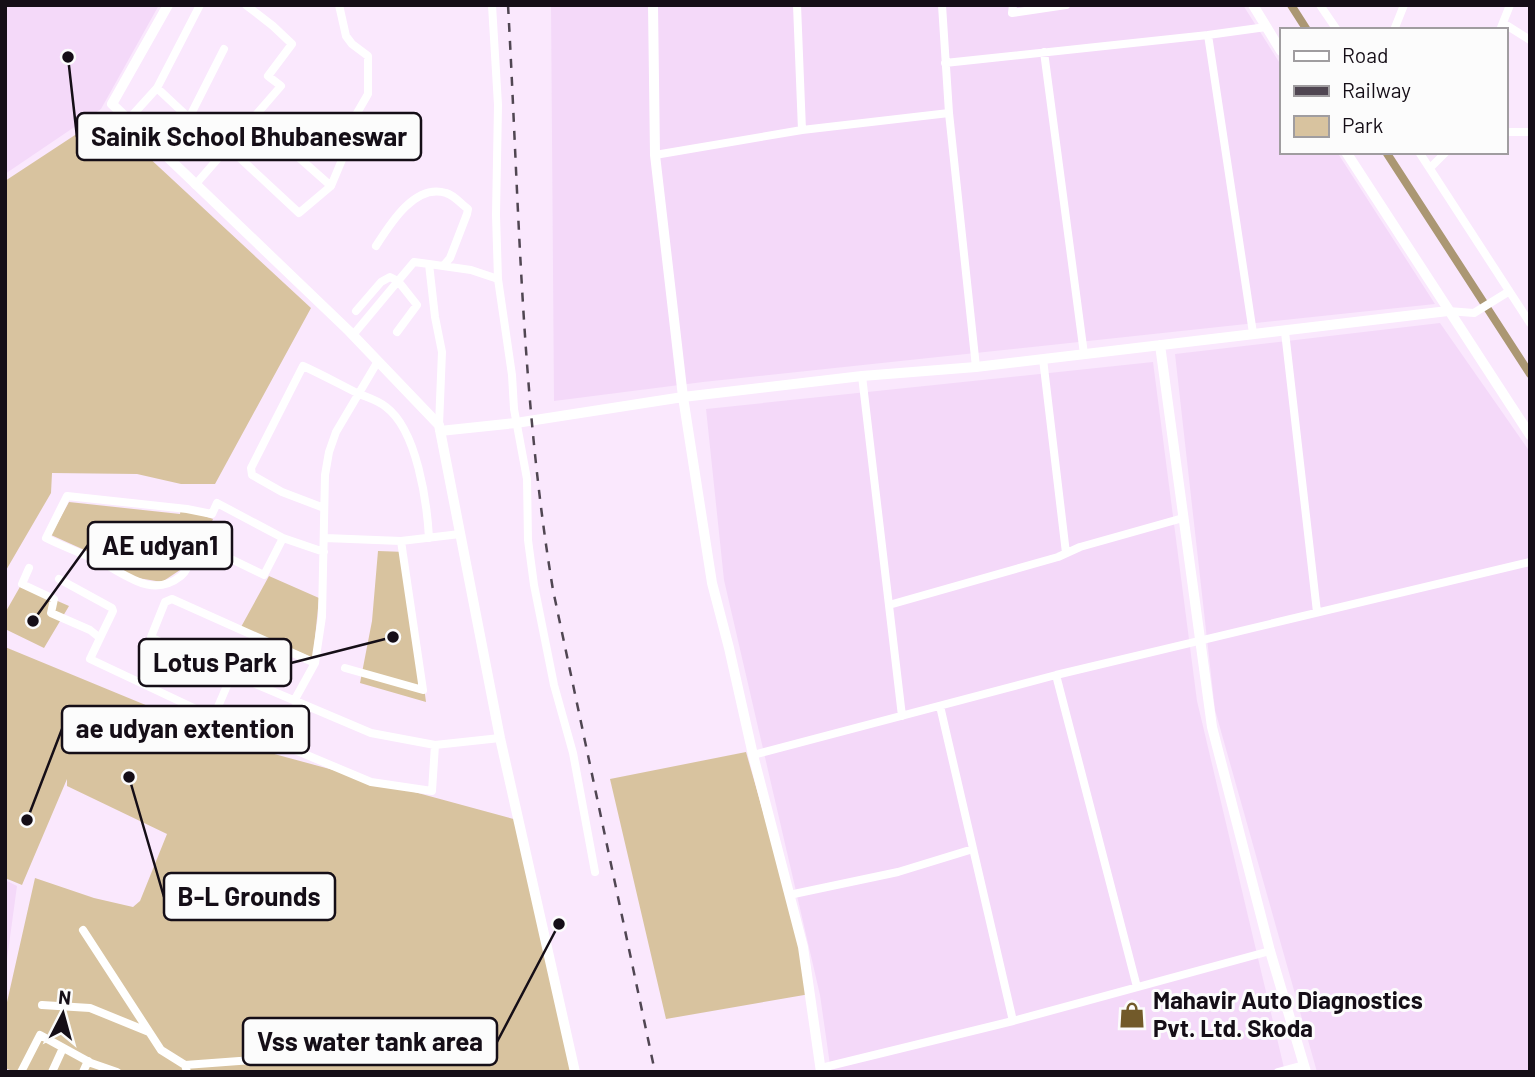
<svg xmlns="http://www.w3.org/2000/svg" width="1535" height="1077" viewBox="0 0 1535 1077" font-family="Barlow,sans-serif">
<rect width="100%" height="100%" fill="#fae8fd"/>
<path fill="#f4d9f9" d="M5,5H159L101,109L5,174Z
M551,5H1243L1281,65V152H1337L1435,304L703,382L554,401Z
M1440,323L1530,452V1072H1317L1215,710L1175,354Z
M1153,362L1197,701L1285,1072H831L820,995L724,580L706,409Z
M5,880L17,886L5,974Z"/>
<path fill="#d8c39f" d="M104,116L311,308L215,484H181L137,474L52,473L51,493L5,572V181Z
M69,502L180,514L181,508L213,519L205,538L194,540L189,545L192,553L180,570L162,582L132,577L100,557L51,535Z
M378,551L406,552L426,702L360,683L372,621Z
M269,576L319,598L313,658L241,627Z
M21,585L69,606L44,648L5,629V613Z
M5,647L245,746L517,820L571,1072H15L5,1068V1011L35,878L94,898L133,907L140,901L167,834L67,786V779L22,885L5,878Z
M746,752L800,941L810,994L666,1019L610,779Z"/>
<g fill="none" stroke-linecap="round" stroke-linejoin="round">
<path stroke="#ab9773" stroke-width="8" d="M1291,5L1307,30
M1386,152L1530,374"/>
<path stroke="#fff" stroke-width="8" d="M492,5L498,105L496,215L498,279
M797,5L802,130L949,113L976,367
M942,5L949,113
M1013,5L1012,13L1066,5
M1320,5L1337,30
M1503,23L1530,40
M1394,30L1404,5
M1500,30L1510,5
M1208,35L1266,27
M224,49L189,118L197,122L227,146L299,213L331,186L254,118
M1044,52L1084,354
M945,63L1208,35L1253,333
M157,88L189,118
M128,120L157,88L200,5
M1505,132H1530
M1419,152L1530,323
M655,155L802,130
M1430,168L1446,152
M195,185L281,86L268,76L292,44L273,26L246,5
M331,186L344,155L353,120L368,94V56L352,44L346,36L339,5
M376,246C390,224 415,183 446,193C454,195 461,204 468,209L467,214L450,258L444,265
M1448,311L1474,313L1508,292
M397,332L417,305L398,281L414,262L429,264
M1285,332L1317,612
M353,335L398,281L390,277L381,282L356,311
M1043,359L1066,553
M862,376L902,716
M439,425L442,352L435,317L429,264L471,270L498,279L512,375L514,409L527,479L528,540L534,585L554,685L573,753L595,872
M324,508L282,492L252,475L251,468L303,366C321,374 339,384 357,393C366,397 378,400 386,407C417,430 427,502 429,538
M283,538L264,575L198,543C189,553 191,568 181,576C152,599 127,575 101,562C83,554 64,547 46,538L67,496L187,509L212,514L217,503L283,538L324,552
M325,538L401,541L423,690L345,668
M401,541L460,534
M29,568L22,584L54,599L51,613L90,630L100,638L90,659L213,717
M59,579L112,608L113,611L100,638
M889,605L1058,557L1080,547L1183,518
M315,663L172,599L165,602L151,637L178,651L371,733L435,745
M1056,675L1137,987
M294,701L315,663L322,617L325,475L329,452L336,432L378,361
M940,706L1013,1021L1270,951
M214,716L232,674
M208,729L214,716L371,782L432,791L435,745L500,738
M753,755L1056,675L1530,562
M789,895L898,872L973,849
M83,930L161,1050L185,1065
M42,1005L90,1008L149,1032
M821,1068L1013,1021
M21,1072L40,1035L91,1063L117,1072
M52,1072L63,1048
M83,1072L88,1061
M187,1072L185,1065L266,1059L293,1060
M1278,1072L1304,1065"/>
<path stroke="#fff" stroke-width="10" d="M168,5L112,104L349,331L439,425L500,738L575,1072
M653,5L655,155L683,397L712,583L729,648L753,755L803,947L821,1072
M1253,5L1281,51
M1346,152L1530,435
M1160,345L1212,727L1270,951L1306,1072
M440,431L516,423L683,397L862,376L976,367L1448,311"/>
<path stroke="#504652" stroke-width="2.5" stroke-dasharray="9 9" stroke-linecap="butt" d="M508,5C519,200 521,397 553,590L655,1072"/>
</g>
<defs>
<g id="shop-bare" transform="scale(2.1)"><path d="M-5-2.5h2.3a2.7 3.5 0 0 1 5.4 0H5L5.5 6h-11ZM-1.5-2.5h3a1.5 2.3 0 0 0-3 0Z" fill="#725a2a" stroke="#fcfcfc" stroke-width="2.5" paint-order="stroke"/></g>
</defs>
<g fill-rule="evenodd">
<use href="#shop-bare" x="1132" y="1015"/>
</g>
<g text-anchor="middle" stroke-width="6" stroke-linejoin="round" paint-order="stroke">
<g font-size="24" font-weight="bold" fill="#150e17" stroke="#fcfcfc" text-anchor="start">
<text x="1153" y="1009">Mahavir Auto Diagnostics<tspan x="1153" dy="28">Pvt. Ltd. Skoda</tspan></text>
</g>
</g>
<path fill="none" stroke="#150e17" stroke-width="2.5" d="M68 57L77 137M33 621L88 545M393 637L291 663M27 820L62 729M129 777L164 897M559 924L497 1042"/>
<g fill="#150e17" stroke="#fcfcfc" stroke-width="2.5">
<circle cx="68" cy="57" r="7"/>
<circle cx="33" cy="621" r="7"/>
<circle cx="393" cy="637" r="7"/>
<circle cx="27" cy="820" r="7"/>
<circle cx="129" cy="777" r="7"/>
<circle cx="559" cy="924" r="7"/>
</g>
<g fill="#fcfcfc" stroke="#150e17" stroke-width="2.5">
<rect x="77" y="113" width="344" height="47" rx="7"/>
<rect x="88" y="522" width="144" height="47" rx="7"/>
<rect x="139" y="639" width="152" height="47" rx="7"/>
<rect x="62" y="706" width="247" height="47" rx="7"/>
<rect x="164" y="873" width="171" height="47" rx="7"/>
<rect x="243" y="1018" width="254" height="47" rx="7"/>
</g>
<g font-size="26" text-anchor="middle" font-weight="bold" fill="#150e17">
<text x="249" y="146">Sainik School Bhubaneswar</text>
<text x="160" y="555">AE udyan1</text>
<text x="215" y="672">Lotus Park</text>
<text x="185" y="738">ae udyan extention</text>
<text x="249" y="906">B-L Grounds</text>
<text x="370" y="1051">Vss water tank area</text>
</g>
<rect width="1535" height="1077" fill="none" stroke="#150e17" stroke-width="14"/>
<rect x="1280" y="28" width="228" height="126" fill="#fcfcfc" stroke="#a09da0" stroke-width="2"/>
<rect x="1294" y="51" width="35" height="10" fill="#ffffff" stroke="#a09da0" stroke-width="2"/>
<text x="1342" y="63" font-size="21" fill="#150e17">Road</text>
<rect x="1294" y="86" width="35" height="10" fill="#504652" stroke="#a09da0" stroke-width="2"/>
<text x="1342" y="98" font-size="21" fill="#150e17">Railway</text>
<rect x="1294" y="116" width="35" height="21" fill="#d8c39f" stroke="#a09da0" stroke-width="2"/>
<text x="1342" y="133" font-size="21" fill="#150e17">Park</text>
<g transform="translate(63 1014) rotate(6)" stroke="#fcfcfc" stroke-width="5" paint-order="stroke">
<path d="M0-5L12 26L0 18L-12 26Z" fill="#150e17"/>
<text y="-10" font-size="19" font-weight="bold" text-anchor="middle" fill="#150e17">N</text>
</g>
</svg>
